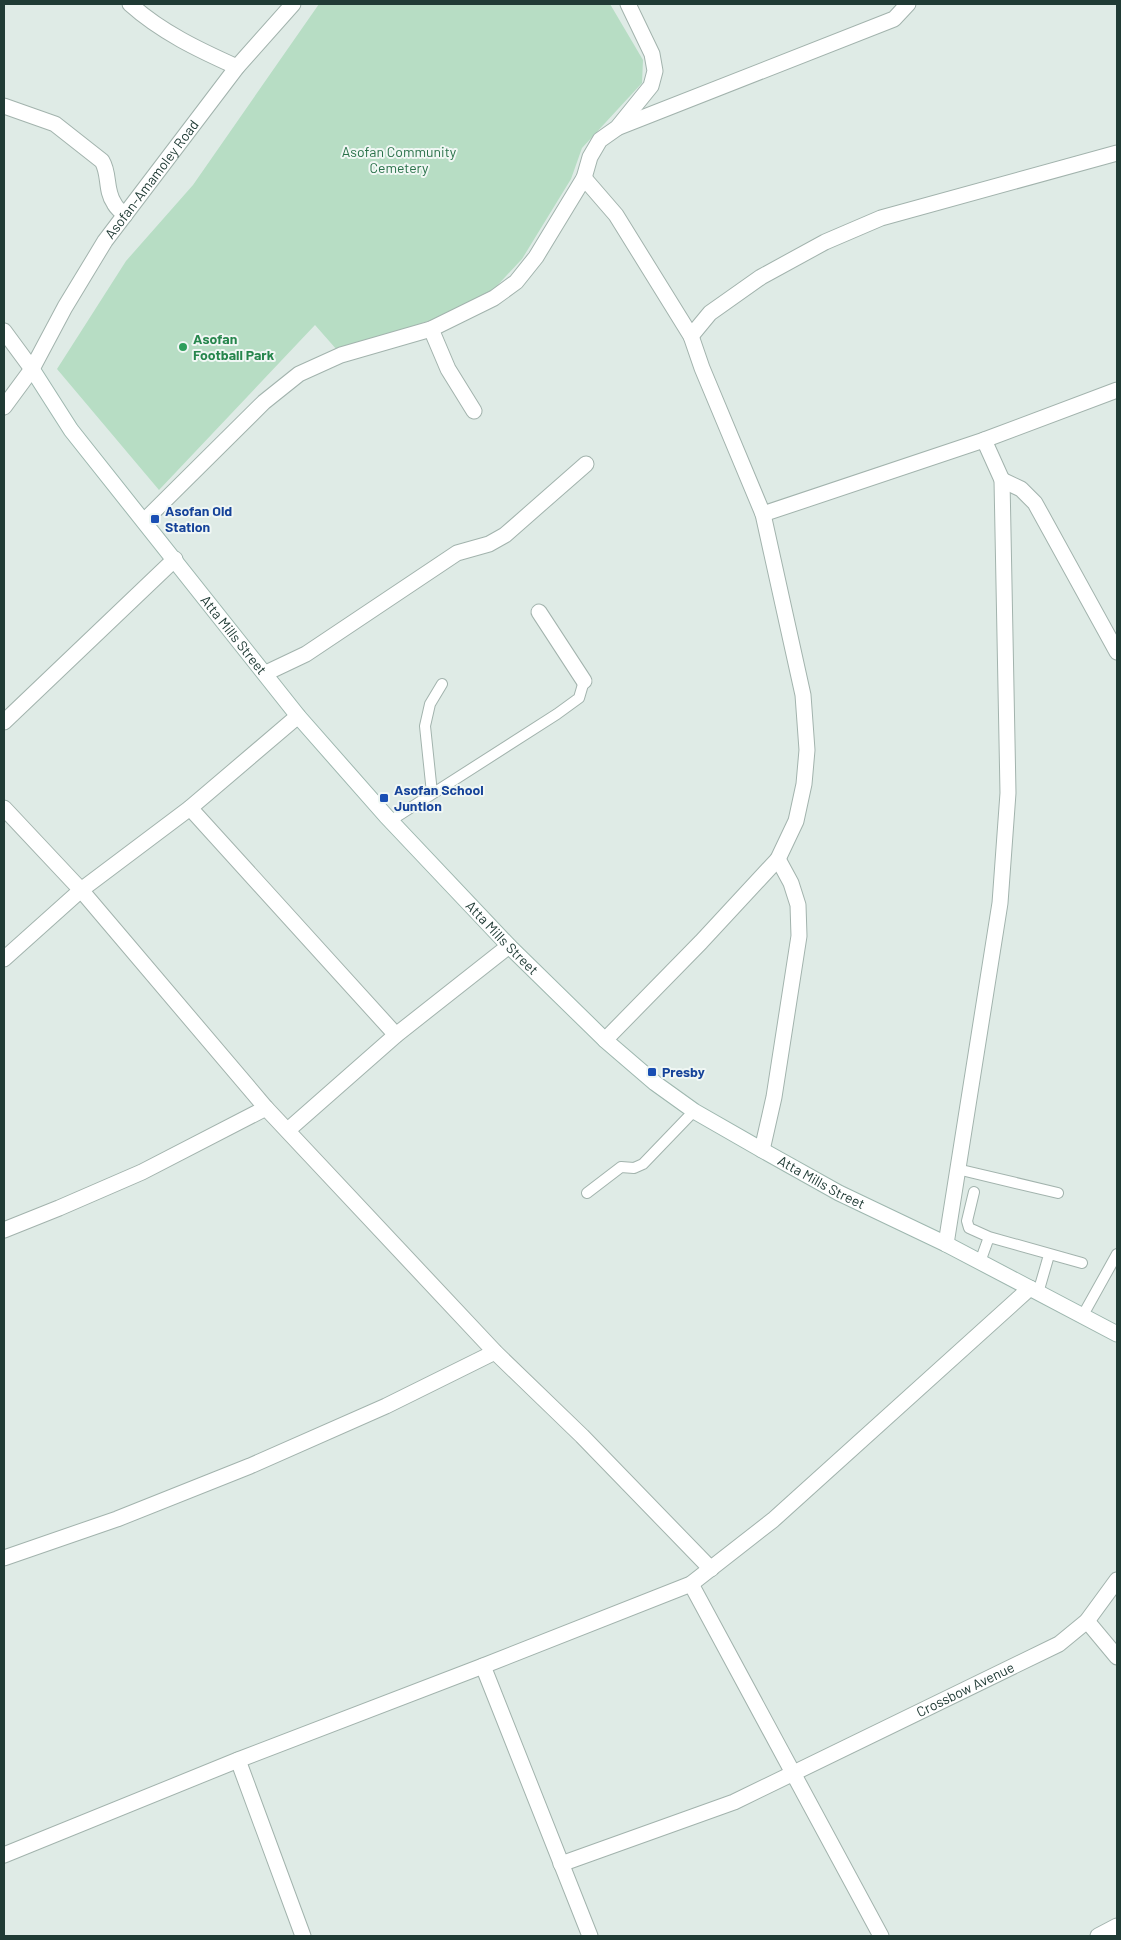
<svg xmlns="http://www.w3.org/2000/svg" width="1121" height="1940" viewBox="0 0 1121 1940" font-family="Barlow,sans-serif">
<rect width="100%" height="100%" fill="#dfebe6"/>
<path fill="#b7ddc4" d="M319,4H610L643,60L642,83L582,148L571,179L522,259L494,289L435,319L337,350L315,325L159,490L57,369L126,261L193,185Z"/>
<g fill="none" stroke-linecap="round" stroke-linejoin="round">
<g stroke="#a2b3ad" stroke-width="12">
<path id="service" d="M432,793L425,726L430,704L442,684
M390,821L557,714L579,698L584,681
M957,1169L1058,1193
M974,1192L967,1221L969,1228L989,1237L1082,1263
M587,1193L621,1167L634,1168L643,1164L694,1111
M980,1262L989,1237
M1038,1293L1049,1255
M1083,1315L1117,1254"/>
</g>
<g stroke="#a2b3ad" stroke-width="17">
<g id="minor">
<path d="M130,4C161,32 199,50 237,67"/>
<path d="M4,106L55,124L102,161C110,174 105,190 114,203C116,208 121,211 125,215"/>
<path d="M619,127L894,19L908,4"/>
<path d="M584,178L616,215L691,336L702,368L763,514L803,695L807,750L804,784L796,821L778,859L701,942L605,1040"/>
<path d="M431,329L448,369L474,411"/>
<path d="M4,331L32,369"/>
<path d="M691,336L710,313L761,277L825,242L881,218L1117,153"/>
<path d="M1002,480L1021,489L1035,503L1117,652"/>
<path d="M763,514L984,440L1117,390"/>
<path d="M144,521L264,402L299,374L341,355L431,329L494,298L516,282L536,257L584,178L590,157L600,140L617,128L651,86L655,71L652,54L628,4"/>
<path d="M539,612L584,681"/>
<path d="M266,673L306,654L457,553L489,544L505,535L586,464"/>
<path d="M4,722L175,559"/>
<path d="M4,808L81,890L266,1108L495,1352L582,1436L711,1569"/>
<path d="M190,808L396,1035"/>
<path d="M4,959L81,890L190,808L298,716"/>
<path d="M288,1130L396,1035L509,946"/>
<path d="M762,1150L774,1097L799,936L798,905L791,883L778,859"/>
<path d="M4,1230L59,1208L142,1172L266,1108"/>
<path d="M946,1244L1000,903L1008,793L1002,480L984,440"/>
<path d="M4,1558L117,1519L250,1466L386,1406L495,1352"/>
<path d="M691,1584L881,1936"/>
<path d="M1087,1621L1117,1657"/>
<path d="M483,1666L590,1936"/>
<path d="M238,1760L303,1936"/>
<path d="M4,1855L238,1760L483,1666L691,1584L773,1520L1030,1288"/>
<path id="s1" d="M561,1864L734,1802L1059,1644L1087,1621L1117,1580"/>
<path d="M1098,1936L1117,1926"/>
</g>
</g>
<g stroke="#a2b3ad" stroke-width="17">
<g id="tertiary">
<path id="s2" d="M4,407L32,369L65,307L105,241L237,67L293,4"/>
</g>
</g>
<g stroke="#9eb7af" stroke-width="17">
<g id="secondary">
<path id="s3" d="M32,369L71,430L298,716L386,816L509,946L605,1040L655,1083L694,1111L762,1150L839,1193L946,1244L1117,1334"/>
</g>
</g>
<use href="#service" stroke="#fff" stroke-width="10"/>
<use href="#minor" stroke="#fff" stroke-width="15"/>
<use href="#tertiary" stroke="#fff" stroke-width="15"/>
<use href="#secondary" stroke="#fff" stroke-width="15"/>
</g>
<circle fill="#2e9e5b" stroke="#f0f7f4" stroke-width="2" cx="183" cy="347" r="5"/>
<g fill="#1a4fb4" stroke="#f0f7f4" stroke-width="2">
<rect x="150" y="514" width="10" height="10" rx="2.5"/>
<rect x="379" y="793" width="10" height="10" rx="2.5"/>
<rect x="647" y="1067" width="10" height="10" rx="2.5"/>
</g>
<g text-anchor="middle" stroke-width="4" stroke-linejoin="round" paint-order="stroke">
<g font-size="14" fill="#2a724a" stroke="#f0f7f4">
<text x="399" y="157">Asofan Community<tspan x="399" dy="16">Cemetery</tspan></text>
</g>
<g font-size="14" fill="#203b35" stroke="#f0f7f4">
<text dy="5" stroke="none"><textPath href="#s2" startOffset="272">Asofan-Amamoley Road</textPath></text>
<text dy="5" stroke="none"><textPath href="#s3" startOffset="334">Atta Mills Street</textPath></text>
<text dy="5" stroke="none"><textPath href="#s3" startOffset="739">Atta Mills Street</textPath></text>
<text dy="5" stroke="none"><textPath href="#s3" startOffset="1144">Atta Mills Street</textPath></text>
<text dy="5" stroke="none"><textPath href="#s1" startOffset="441">Crossbow Avenue</textPath></text>
</g>
<g font-size="14" font-weight="bold" fill="#27864d" stroke="#f0f7f4" text-anchor="start">
<text x="193" y="344">Asofan<tspan x="193" dy="16">Football Park</tspan></text>
</g>
<g font-size="14" font-weight="bold" fill="#164399" stroke="#f0f7f4" text-anchor="start">
<text x="165" y="516">Asofan Old<tspan x="165" dy="16">Station</tspan></text>
<text x="394" y="795">Asofan School<tspan x="394" dy="16">Juntion</tspan></text>
<text x="662" y="1077">Presby</text>
</g>
</g>
<rect width="1121" height="1940" fill="none" stroke="#203b35" stroke-width="10"/>
</svg>
